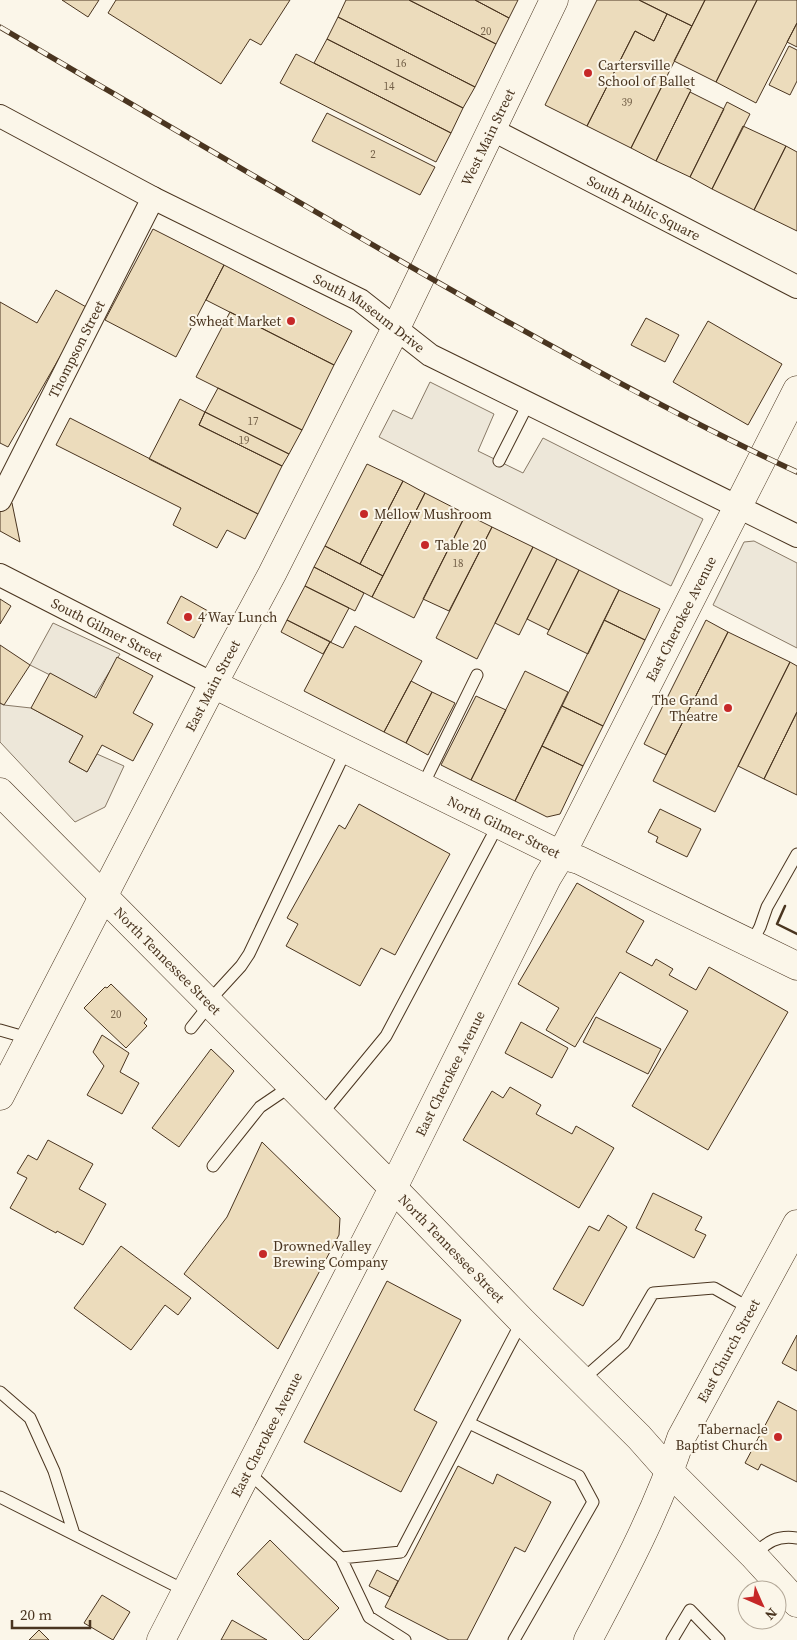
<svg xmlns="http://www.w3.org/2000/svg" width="797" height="1640" viewBox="0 0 797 1640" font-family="'Source Serif 4',serif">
<rect width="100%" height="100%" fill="#fbf6e9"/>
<path fill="#ede7d9" stroke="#887966" d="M430,382L494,414L478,451L523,473L543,438L703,519L671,586L379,437L393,410L412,419Z
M754,541L797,563V648L713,605L744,542Z
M53,623L120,654L94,697L30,665Z
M0,703L4,705L31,708L83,736L69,762L87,772L97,754L124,766L105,807L75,822L0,742Z"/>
<path fill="#ecdcbc" stroke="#4a3520" d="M62,0H99L88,17Z
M116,0H290L261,45L250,39L221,84L108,13Z
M346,0H409L496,44L475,87L338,17Z
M409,0H475L509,18L496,44Z
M475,0H518L509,18Z
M597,0H639L667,14L654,41L635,31L587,126L545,105Z
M639,0H705L692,26Z
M705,0H757L716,82L674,61Z
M757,0H797V23L756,103L716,82Z
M667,14L692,26L631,148L587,126L635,31L654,41Z
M338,17L475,87L463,108L327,39Z
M797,23V47L787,42Z
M327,39L463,108L451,133L314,63Z
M789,46L797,50V81L790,95L769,85Z
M296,54L451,133L436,162L280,83Z
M666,78L691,90L656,161L631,148Z
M690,92L724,109L690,177L656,161Z
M727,102L750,114L712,189L690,177Z
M327,113L435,167L420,195L312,141Z
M743,126L786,146L754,210L712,189Z
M786,146L797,152V231L754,210Z
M153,229L224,265L176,357L105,320Z
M224,265L352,331L334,365L206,300Z
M56,290L88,308L8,447L0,443V302L37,323Z
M230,312L334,365L302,430L196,377Z
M646,318L679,335L665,362L631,345Z
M708,321L782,364L748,425L673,382Z
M218,388L302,430L289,454L205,412Z
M180,399L205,412L199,425L282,466L258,514L149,459Z
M205,412L289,454L282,466L199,425Z
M70,418L258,514L245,539L227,530L217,548L173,525L181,508L56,445Z
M367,464L403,481L360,564L325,546Z
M403,481L425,493L383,576L360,564Z
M425,493L466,514L414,618L372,597Z
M7,497L12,503L20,542L0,531V510Z
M466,514L492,527L449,611L423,599Z
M492,527L533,547L477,659L436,638Z
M325,546L383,576L372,597L314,567Z
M533,547L557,559L519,635L495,623Z
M557,559L579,570L549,630L527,619Z
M314,567L364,593L355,611L305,586Z
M579,570L619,590L588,654L547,634Z
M305,586L349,608L331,642L287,620Z
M619,590L660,609L645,640L604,620Z
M181,596L208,611L194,638L167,623Z
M0,599L11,606L0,624Z
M287,620L330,642L323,654L281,632Z
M604,620L645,640L603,726L562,706Z
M706,620L728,632L666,755L644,744Z
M355,626L422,661L384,732L304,691L330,642L343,648Z
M728,632L790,662L715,812L653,781Z
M0,645L30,665L4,705L0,703Z
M117,657L153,676L133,713L153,724L133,761L102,745L87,772L69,762L83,736L31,708L50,673L96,698Z
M790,662L797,666V712L764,779L738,766Z
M525,671L568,692L515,801L471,780Z
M411,681L432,692L406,743L384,732Z
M432,692L455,703L428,755L406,743Z
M476,696L506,710L471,780L441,765Z
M562,706L603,726L583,766L542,746Z
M797,712V795L764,779Z
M542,746L583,766L560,814L547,817L515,801Z
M359,804L450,854L395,955L381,948L360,986L286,946L298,924L287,918L339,825L345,829Z
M660,809L701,829L687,857L656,842L658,837L648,832Z
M577,883L644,921L626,952L652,966L656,959L673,969L669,975L696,990L709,967L788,1012L708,1150L632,1106L688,1011L620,972L575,1047L546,1030L559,1008L518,984Z
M111,984L147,1019L144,1023L147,1026L126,1048L84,1008L105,987L107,988Z
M596,1017L661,1049L648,1074L583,1042Z
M521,1022L568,1048L552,1078L505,1053Z
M102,1035L129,1053L120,1072L139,1083L122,1114L87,1095L104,1066L93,1052Z
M211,1049L234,1071L179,1147L152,1128Z
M510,1087L541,1105L536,1114L572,1134L576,1126L614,1148L579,1208L463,1140L492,1091L503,1098Z
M48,1140L93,1164L79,1189L106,1204L83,1245L57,1231L56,1233L10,1208L27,1178L17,1173L28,1155L37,1160Z
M262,1142L340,1218L339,1235L278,1349L184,1274L227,1217Z
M653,1193L702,1217L695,1230L706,1235L694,1258L636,1228Z
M608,1215L627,1227L583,1306L553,1289L589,1226L599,1231Z
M121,1246L191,1298L178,1315L165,1305L131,1350L74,1308Z
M387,1281L461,1320L414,1410L437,1422L401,1492L304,1442Z
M797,1335V1371L782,1363Z
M778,1401L797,1411V1482L761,1464L758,1470L745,1463Z
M458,1466L493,1484L497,1474L551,1502L525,1552L515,1547L467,1640H449L385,1607Z
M270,1540L339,1608L308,1640H304L237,1574Z
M377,1570L398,1581L390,1597L369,1586Z
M102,1595L130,1612L113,1640L84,1623Z
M232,1620L267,1640H221Z
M39,1630L49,1640H29Z"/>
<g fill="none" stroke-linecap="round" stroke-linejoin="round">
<g stroke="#4a3520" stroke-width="13">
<path id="service" d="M499,461L528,404
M422,787L477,675
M751,944L760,927L767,907L797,854
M208,1002L241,966L249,954L346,750
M191,1028L210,1004
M0,1030L28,1038
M321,1115L386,1036L498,825
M213,1166L260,1107L291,1086
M582,1380L624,1343L653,1293L714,1288L751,1309
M0,1392L30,1418L54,1471L74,1534
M469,1423L579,1476L593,1502L514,1640
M247,1471L341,1558L369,1617L405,1640
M0,1497L186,1591
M753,1555C768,1542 776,1535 797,1538
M341,1558L401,1552L522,1321
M672,1640L690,1610L719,1640"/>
</g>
<g stroke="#4a3520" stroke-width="24">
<g id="minor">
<path id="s1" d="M0,116L153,198L360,300L430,355L797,536"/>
<path id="s2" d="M491,129L797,287"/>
<path id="s3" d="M0,500L153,198"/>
<path id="s4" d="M0,575L213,684"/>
</g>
</g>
<g stroke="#4a3520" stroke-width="29">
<g id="tertiary">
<path id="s5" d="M213,684L561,855L579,860L797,966"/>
<path id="s6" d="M161,1640L393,1188L547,878L561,855L797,390"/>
</g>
</g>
<g stroke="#4a3520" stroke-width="29">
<g id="secondary">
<path id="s7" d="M0,792L393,1188L522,1321L639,1437L670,1472L753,1555L797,1603"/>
<path id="s8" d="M588,1640C623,1574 658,1509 681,1438L797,1224"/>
</g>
</g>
<g stroke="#4a3520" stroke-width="29">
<g id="primary">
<path id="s9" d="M0,1096L213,684L272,574L396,328L554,0"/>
</g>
</g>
<use href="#service" stroke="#fbf6e9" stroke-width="11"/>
<use href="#minor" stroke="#fbf6e9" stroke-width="22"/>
<use href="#tertiary" stroke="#fbf6e9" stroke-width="28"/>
<use href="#secondary" stroke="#fbf6e9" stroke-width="28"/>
<use href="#primary" stroke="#fbf6e9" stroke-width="28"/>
<g stroke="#4a3520" stroke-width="5.5">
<path id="rail" d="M0,27C164,123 327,220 492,313C592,369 693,424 797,472"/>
</g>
<use href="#rail" stroke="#fbf6e9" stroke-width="4" stroke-dasharray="11" stroke-linecap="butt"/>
<path stroke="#4a3520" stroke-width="2.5" d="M785,906L777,924L797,934"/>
</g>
<g fill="#c62828" stroke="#fbf6e9" stroke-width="2">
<circle cx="588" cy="73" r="5"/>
<circle cx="291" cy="321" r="5"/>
<circle cx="364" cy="514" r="5"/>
<circle cx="425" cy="545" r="5"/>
<circle cx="188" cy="617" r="5"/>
<circle cx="728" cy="708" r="5"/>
<circle cx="263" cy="1254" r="5"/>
<circle cx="778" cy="1437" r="5"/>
</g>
<g text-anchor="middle" stroke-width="4" stroke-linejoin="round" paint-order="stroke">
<g font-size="11" fill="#725f47">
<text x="486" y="35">20</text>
<text x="401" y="67">16</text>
<text x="389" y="90">14</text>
<text x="627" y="106">39</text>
<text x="373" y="158">2</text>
<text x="253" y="425">17</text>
<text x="244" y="444">19</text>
<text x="458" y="567">18</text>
<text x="116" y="1018">20</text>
</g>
<g font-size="14" fill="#4a3520" stroke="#fbf6e9" text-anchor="start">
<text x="598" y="70">Cartersville<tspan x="598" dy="16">School of Ballet</tspan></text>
<text x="281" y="326" text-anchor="end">Swheat Market</text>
<text x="374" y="519">Mellow Mushroom</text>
<text x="435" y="550">Table 20</text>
<text x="198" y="622">4 Way Lunch</text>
<text x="718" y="705" text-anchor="end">The Grand<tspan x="718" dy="16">Theatre</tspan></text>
<text x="273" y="1251">Drowned Valley<tspan x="273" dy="16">Brewing Company</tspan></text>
<text x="768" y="1434" text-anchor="end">Tabernacle<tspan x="768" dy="16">Baptist Church</tspan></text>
</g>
<g font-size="14" fill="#4a3520" stroke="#fbf6e9">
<text dy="5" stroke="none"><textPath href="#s9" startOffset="1076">West Main Street</textPath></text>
<text dy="5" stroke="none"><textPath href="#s2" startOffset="172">South Public Square</textPath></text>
<text dy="5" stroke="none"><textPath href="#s1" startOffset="419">South Museum Drive</textPath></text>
<text dy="5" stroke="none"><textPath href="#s3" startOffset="169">Thompson Street</textPath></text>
<text dy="5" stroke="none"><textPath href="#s6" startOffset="1146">East Cherokee Avenue</textPath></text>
<text dy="5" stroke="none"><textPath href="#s4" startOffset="120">South Gilmer Street</textPath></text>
<text dy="5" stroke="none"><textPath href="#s9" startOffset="462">East Main Street</textPath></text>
<text dy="5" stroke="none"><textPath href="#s5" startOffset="324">North Gilmer Street</textPath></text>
<text dy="5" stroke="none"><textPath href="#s7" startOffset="238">North Tennessee Street</textPath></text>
<text dy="5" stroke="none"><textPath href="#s6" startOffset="636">East Cherokee Avenue</textPath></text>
<text dy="5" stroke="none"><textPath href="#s7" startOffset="642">North Tennessee Street</textPath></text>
<text dy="5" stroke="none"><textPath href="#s8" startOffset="322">East Church Street</textPath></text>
<text dy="5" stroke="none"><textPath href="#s6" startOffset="231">East Cherokee Avenue</textPath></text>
</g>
</g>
<g transform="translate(762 1605) rotate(135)"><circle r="24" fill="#fbf6e9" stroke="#b4a999"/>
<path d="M0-4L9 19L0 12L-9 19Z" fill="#c62828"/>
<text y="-8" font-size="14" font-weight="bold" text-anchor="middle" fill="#4a3520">N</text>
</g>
<path d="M12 1620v8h78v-8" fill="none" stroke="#4a3520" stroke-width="2.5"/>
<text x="20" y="1620" font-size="15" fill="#4a3520" stroke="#fbf6e9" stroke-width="4" paint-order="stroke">20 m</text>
</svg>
